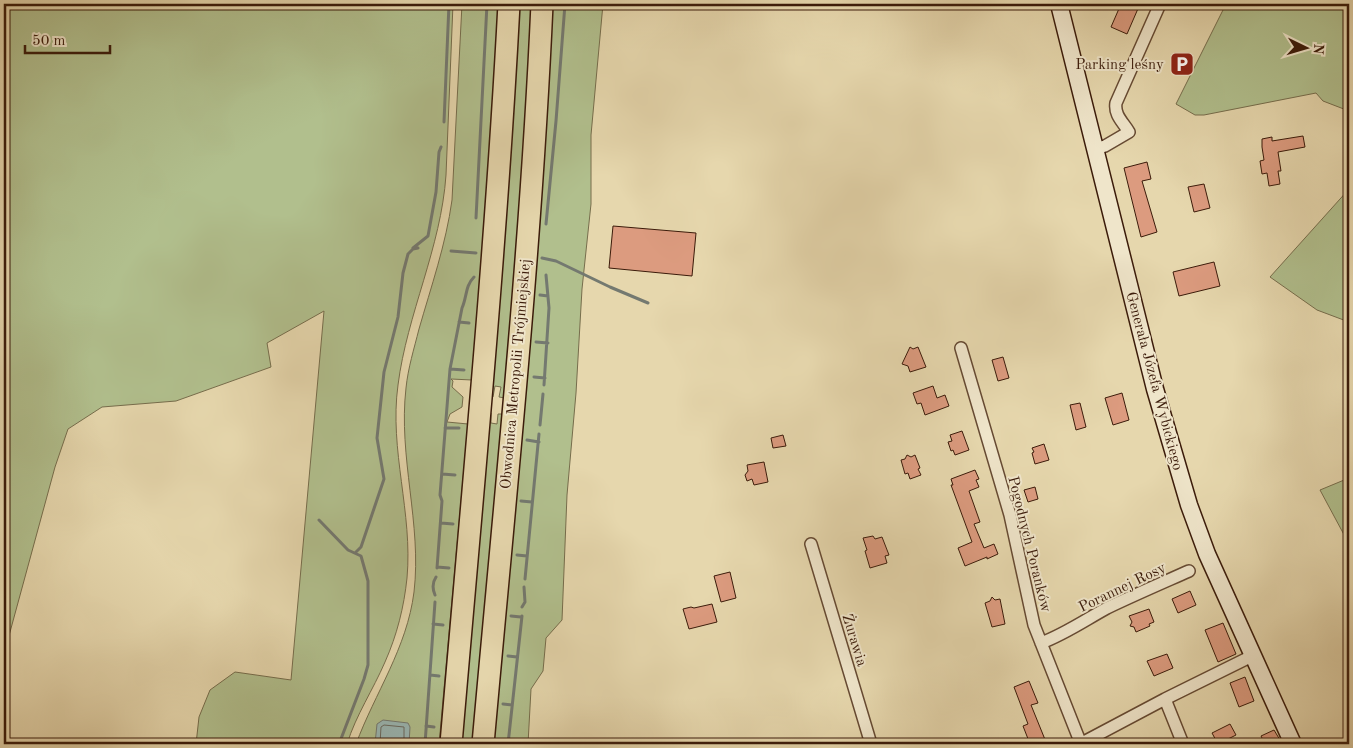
<svg xmlns="http://www.w3.org/2000/svg" width="1353" height="748" viewBox="0 0 1353 748" font-family="'Old Standard TT',serif">
<rect width="100%" height="100%" fill="#e6d7ad"/>
<filter id="stains"><feTurbulence type="fractalNoise" baseFrequency=".004" numOctaves="4"/><feColorMatrix values="0 0 0 0 .2 0 0 0 0 .09 0 0 0 0 .02 0 0 0 .5 -.17"/></filter>
<radialGradient id="worn" r=".72"><stop offset=".6" stop-color="#630" stop-opacity="0"/><stop offset="1" stop-color="#630" stop-opacity=".3"/></radialGradient>
<path fill="#b1bf8d" stroke="#766d4c" d="M4,4H453L446,175C441,248 407,314 398,385C389,450 413,513 407,578C404,607 397,635 385,662C373,690 356,715 347,744H196L199,717L210,690L235,672L291,680L324,311L267,343L271,367L176,401L102,407L68,429L55,467L4,654Z
M462,4H500L492,135L472,380L451,379L453,381L452,387L463,397L462,407L450,414L447,422L468,424L439,744H356C375,693 407,648 414,592C422,524 398,457 406,388C408,368 414,349 419,329C431,287 446,244 452,200Z
M516,4H535L505,398L499,397L501,387L495,386L493,397L487,396Z
M552,4H603L591,135V204L582,289L576,393L567,495L562,620L546,638L543,671L531,689L528,744H492Z
M1226,4H1349V111L1323,101L1316,93L1204,115H1195L1176,104Z
M1349,189V322L1317,310L1270,277Z
M485,413H491V423L497,424L498,414H504L474,744H456Z
M1349,478V544L1320,490Z"/>
<path fill="#9ab7b4" stroke="#747970" d="M383,720L408,723L410,727L409,744H375L377,724Z"/>
<g fill="none" stroke-linecap="round" stroke-linejoin="round">
<path stroke="#6a695f" stroke-width="1" d="M380,744L381,727L384,725L404,727V744"/>
<path stroke="#747970" stroke-width="3" d="M444,122L449,4
M476,218L487,4
M546,224L556,121L565,4
M413,248L428,236L436,192L439,152L441,147
M451,251L476,253
M542,258L556,261L610,287L648,303
M540,295L548,296
M459,322L469,323
M536,342L548,343
M450,369L464,370
M534,377L545,378
M544,385L549,308L546,275
M540,425L543,394
M445,428H459
M527,440L539,442
M442,474L455,475
M521,501L532,502
M319,520L348,550L361,556L368,581V665L364,679L339,744
M441,523L453,524
M355,553L361,547L384,479L377,438L384,372L398,317L403,273L408,254L413,249L418,248
M517,555L527,556
M437,567L449,568
M437,568L442,501L440,495L450,369L462,308C467,297 465,286 474,277
M525,579L539,434
M435,595C432,588 432,583 436,577
M522,607L525,602L524,587
M511,616L521,617
M433,624L443,625
M508,656L517,657
M430,675L439,676
M503,704L512,705
M426,726L434,727
M425,744L435,602
M508,744L522,616"/>
</g>
<path fill="#dc9b7f" stroke="#3b1b0a" d="M1121,4H1140L1127,34L1111,27Z
M1303,136L1305,147L1278,152L1281,171H1278L1280,184L1269,186L1267,173L1262,174L1260,161L1264,160L1262,147V139L1272,137V141Z
M1147,162L1151,179L1142,181L1157,232L1141,237L1124,168Z
M1204,184L1210,208L1194,212L1188,187Z
M613,226L696,233L692,276L609,268Z
M1214,262L1220,286L1179,296L1173,272Z
M910,347L913,349L918,347L926,367L910,372L908,366L902,364Z
M1003,357L1009,378L998,381L992,360Z
M933,386L937,398L945,395L949,406L925,415L921,403L917,404L913,393Z
M1122,393L1129,420L1113,425L1105,398Z
M1080,403L1086,427L1076,430L1070,405Z
M962,431L969,450L955,455L953,450L951,451L948,442L952,441L950,435Z
M783,435L786,446L773,448L771,438Z
M1044,444L1049,460L1035,464L1032,453L1034,452L1032,448Z
M907,455L911,457L915,455L920,468L918,469L921,475L910,479L908,473L905,474L901,460L905,459Z
M764,462L768,482L754,485L752,479L747,481L745,475L748,471L747,465Z
M975,470L979,479L976,480L979,487L969,491L980,522L974,524L984,548L994,544L998,554L987,559V557L965,566L958,548L972,542L951,485H953L951,479Z
M1035,487L1038,499L1028,502L1024,490Z
M873,536L875,539L882,537L889,555L885,556L887,563L870,568L865,551L867,550L863,538Z
M730,572L736,598L721,602L714,576Z
M1190,591L1196,605L1178,613L1172,599Z
M992,597L995,600L1000,599L1005,624L992,627L985,603L990,601Z
M712,604L717,622L689,629L683,609L691,607L694,608Z
M1149,609L1154,622L1149,624L1150,626L1136,632L1134,627L1130,626L1132,622L1129,616Z
M1223,623L1236,654L1218,662L1205,630Z
M1167,654L1173,668L1154,676L1147,661Z
M1245,677L1254,701L1239,707L1230,683Z
M1029,681L1038,703L1031,705L1046,742L1041,744H1030L1023,726L1028,724L1014,687Z
M1230,724L1236,735L1218,744L1212,733Z
M1274,730L1280,740L1271,744H1265L1261,736Z"/>
<g fill="none" stroke-linecap="round" stroke-linejoin="round">
<g stroke="#664a33" stroke-width="14">
<path id="minor" d="M1095,149L1105,146L1129,132C1123,122 1114,115 1116,103L1160,4
M961,348L1010,515L1034,625L1081,744
M811,544L871,744
M1041,643C1065,634 1085,620 1107,608C1134,595 1162,583 1189,571
M1165,699L1183,744
M1080,744L1165,699L1252,656"/>
</g>
<g stroke="#3b1b0a" stroke-width="19">
<path id="secondary" d="M1059,4L1155,389L1189,505L1207,554L1293,744"/>
</g>
<g stroke="#3b1b0a" stroke-width="24">
<path id="motorway" d="M451,744C472,498 496,251 509,4
M483,744C505,498 531,251 542,4"/>
</g>
<use href="#minor" stroke="#efe5ca" stroke-width="11"/>
<use href="#secondary" stroke="#efe5ca" stroke-width="16"/>
<use href="#motorway" stroke="#e6d7ad" stroke-width="21"/>
</g>
<defs>
<g id="parking-square" transform="scale(1.25)"><rect x="-9" y="-9" width="18" height="18" rx="4" fill="#8f2418" stroke="#efe5ca"/><path d="M-3.5-5.5H1a3.5 3.5 0 0 1 0 7H-1V5.5H-3.5ZM-1-3.4V-.6H.8a1.4 1.4 0 0 0 0-2.8Z" fill="#fff"/></g>
</defs>
<g fill-rule="evenodd">
<use href="#parking-square" x="1182" y="64"/>
</g>
<g text-anchor="middle" stroke-width="4" stroke-linejoin="round" paint-order="stroke">
<g font-size="15" fill="#3b1b0a" stroke="#efe5ca" text-anchor="end">
<text x="1164" y="69">Parking leśny</text>
</g>
<g font-size="15" fill="#3b1b0a" stroke="#efe5ca">
<text transform="translate(515 374) rotate(-85)" y="5">Obwodnica Metropolii Trójmiejskiej</text>
<text transform="translate(1155 381) rotate(75)" y="5">Generała Józefa Wybickiego</text>
<text transform="translate(1030 544) rotate(76)" y="5">Pogodnych Poranków</text>
<text transform="translate(1122 587) rotate(-26)" y="5">Porannej Rosy</text>
<text transform="translate(855 640) rotate(73)" y="5">Żurawia</text>
</g>
</g>
<rect width="1353" height="748" fill="none" stroke="#e6d7ad" stroke-width="20"/>
<rect x="5" y="5" width="1343" height="738" fill="none" stroke="#3b1b0a" stroke-width="2.5"/>
<rect x="10" y="10" width="1333" height="728" fill="none" stroke="#3b1b0a"/>
<g transform="translate(1306 48) rotate(95)" stroke="#efe5ca" stroke-width="4" paint-order="stroke">
<path d="M0-4L9 19L0 12L-9 19Z" fill="#3b1b0a"/>
<text y="-8" font-size="14" font-weight="bold" text-anchor="middle" fill="#3b1b0a">N</text>
</g>
<path d="M25 45v8h85v-8" fill="none" stroke="#3b1b0a" stroke-width="2.5"/>
<text x="32" y="45" font-size="15" fill="#3b1b0a" stroke="#efe5ca" stroke-width="4" paint-order="stroke">50 m</text>
<rect width="100%" height="100%" filter="url(#stains)"/>
<rect width="100%" height="100%" fill="url(#worn)"/>
</svg>
